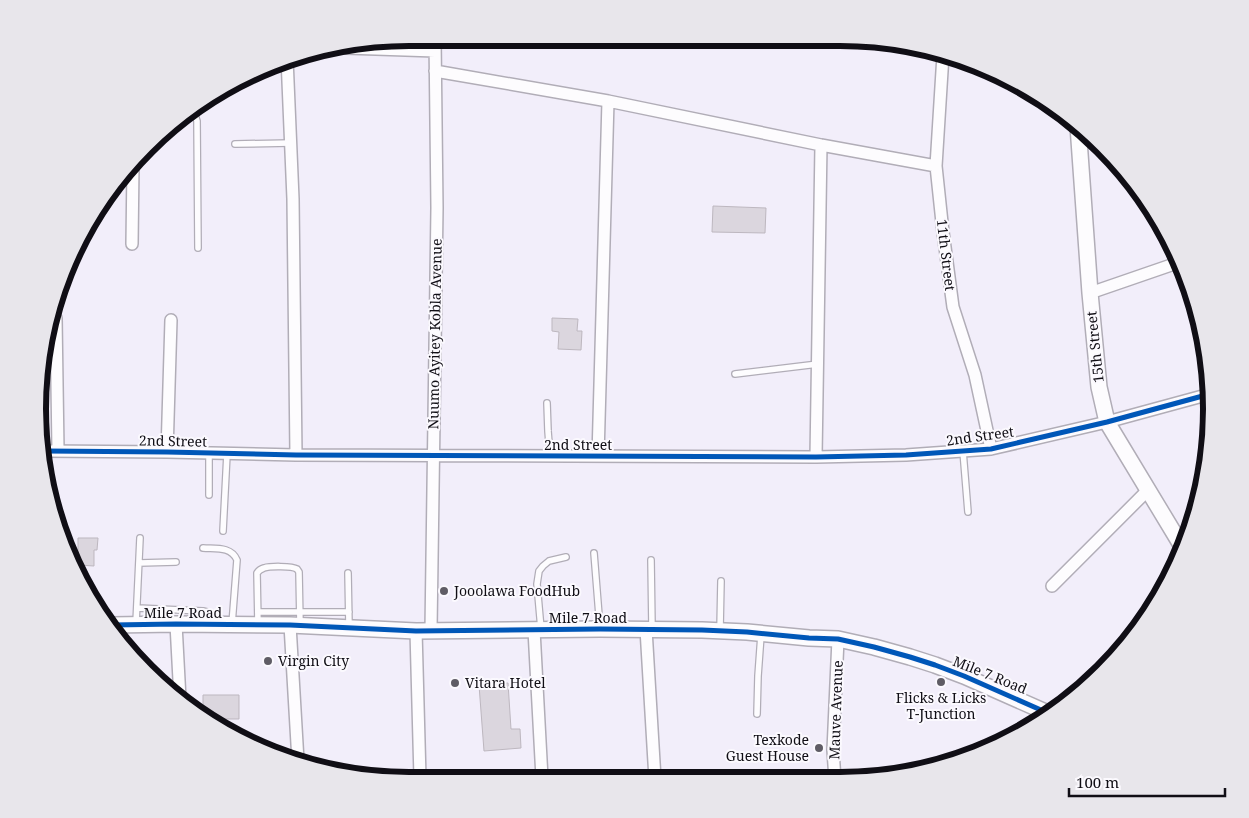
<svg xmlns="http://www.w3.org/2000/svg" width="1249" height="818" viewBox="0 0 1249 818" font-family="'Noto Serif',serif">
<rect width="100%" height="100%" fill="#f2eefa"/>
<path fill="#dbd6de" stroke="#bdb7bf" d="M713,206L766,208L765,233L712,232Z
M552,318L578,319L577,331H582L581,350L558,349L559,332L552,331Z
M78,538H98L97,550H94V566L78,565Z
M508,683L511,729H520L521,748L484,751L479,685Z
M203,695H239V719H214L203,713Z"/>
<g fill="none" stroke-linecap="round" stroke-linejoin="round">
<g stroke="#b1adb7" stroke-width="8">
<path id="service" d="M189,113L195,115L197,121L198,248
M235,144L291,143
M735,374L818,364
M547,403L548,431L550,456
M963,451L968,512
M209,453V495
M223,531L227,454
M203,548C215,549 231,546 237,560L232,624
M594,553L600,628
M651,560L652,628
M139,563L176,562
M348,573L349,626
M137,608L203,611L207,612L208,622
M258,612H349
M136,623L140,538
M258,624L257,573C259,570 260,569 264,568C270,566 292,566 297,569L299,572L300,624
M541,629L537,584L539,571L543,566L549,561L566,557
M720,629L721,581
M757,714L758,676L761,635
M935,763V768"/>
</g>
<g stroke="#b1adb7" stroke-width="14">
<path id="minor" d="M346,48L435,51
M943,55L936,166L943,232L953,307L975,375L991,449
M287,58L293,199L296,455
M435,71L608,101L821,145L936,166
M132,244L133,166
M1090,293L1180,262
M56,318L58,450
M45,451L167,452L296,455L816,457L906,455L991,449L1107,422L1210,394
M167,452L171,320
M598,456L608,101
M816,457L821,145
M1052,586L1148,490
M176,624L180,699
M290,625L298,761
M646,629L655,779
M431,630L437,208L435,38
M534,630L542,778
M416,631L420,778
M835,780L833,750L838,639"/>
</g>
<g stroke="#b1adb7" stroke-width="18">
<path id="tertiary" d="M1078,126L1090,293L1099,387L1107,422L1183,548
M112,625L176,624L290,625L416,631L600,629L702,630L747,632L809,638L838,639L874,647L910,657L935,665L964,676L1050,714"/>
</g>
<use href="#service" stroke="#fdfcfe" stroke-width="5.5"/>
<use href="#minor" stroke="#fdfcfe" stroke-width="11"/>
<use href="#tertiary" stroke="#fdfcfe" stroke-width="15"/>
<g stroke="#fbf9fe" stroke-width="8">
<path id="cycleway" d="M45,451L167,452L296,455L816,457L906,455L991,449L1107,422L1210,394
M112,625L176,624L290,625L416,631L600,629L702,630L747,632L809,638L838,639L874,647L910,657L935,665L964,676L1050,714"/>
</g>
<use href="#cycleway" stroke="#0057b8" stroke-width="5"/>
</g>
<g fill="#5f5c65" stroke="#fbf9fe" stroke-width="2">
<circle cx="444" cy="591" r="5"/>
<circle cx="268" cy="661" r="5"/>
<circle cx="941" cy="682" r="5"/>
<circle cx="455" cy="683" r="5"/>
<circle cx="819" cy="748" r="5"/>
</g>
<g text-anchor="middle" stroke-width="4" stroke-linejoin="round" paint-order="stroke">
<g font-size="14" fill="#100e15" stroke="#fbf9fe">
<text transform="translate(946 255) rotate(83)" y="5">11th Street</text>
<text transform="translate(435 334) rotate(-89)" y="5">Nuumo Ayitey Kobla Avenue</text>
<text transform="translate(1095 347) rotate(-96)" y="5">15th Street</text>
<text transform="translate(980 436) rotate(-8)" y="5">2nd Street</text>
<text transform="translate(173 441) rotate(1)" y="5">2nd Street</text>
<text x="578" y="450">2nd Street</text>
<text x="183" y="618">Mile 7 Road</text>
<text x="588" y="623">Mile 7 Road</text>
<text transform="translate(990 675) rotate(22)" y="5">Mile 7 Road</text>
<text transform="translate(836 710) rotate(-88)" y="5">Mauve Avenue</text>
</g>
<g font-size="14" fill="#100e15" stroke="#fbf9fe" text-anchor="start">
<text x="454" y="596">Jooolawa FoodHub</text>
<text x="278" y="666">Virgin City</text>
<text x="465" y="688">Vitara Hotel</text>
<text x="941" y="703" text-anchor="middle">Flicks &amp; Licks<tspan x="941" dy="16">T-Junction</tspan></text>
<text x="809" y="745" text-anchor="end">Texkode<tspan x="809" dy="16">Guest House</tspan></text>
</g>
</g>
<path d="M0 0H1249V818H0ZM409 46H840A363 363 0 0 1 1203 409V409A363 363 0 0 1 840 772H409A363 363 0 0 1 46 409V409A363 363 0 0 1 409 46Z" fill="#e8e6eb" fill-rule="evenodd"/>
<path fill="none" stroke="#100e15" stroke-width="6" d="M409 46H840A363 363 0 0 1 1203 409V409A363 363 0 0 1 840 772H409A363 363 0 0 1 46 409V409A363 363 0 0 1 409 46Z"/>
<path d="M1069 788v8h156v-8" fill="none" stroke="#100e15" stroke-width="2.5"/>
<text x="1076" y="788" font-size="15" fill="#100e15" stroke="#fbf9fe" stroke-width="4" paint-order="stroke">100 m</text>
</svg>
